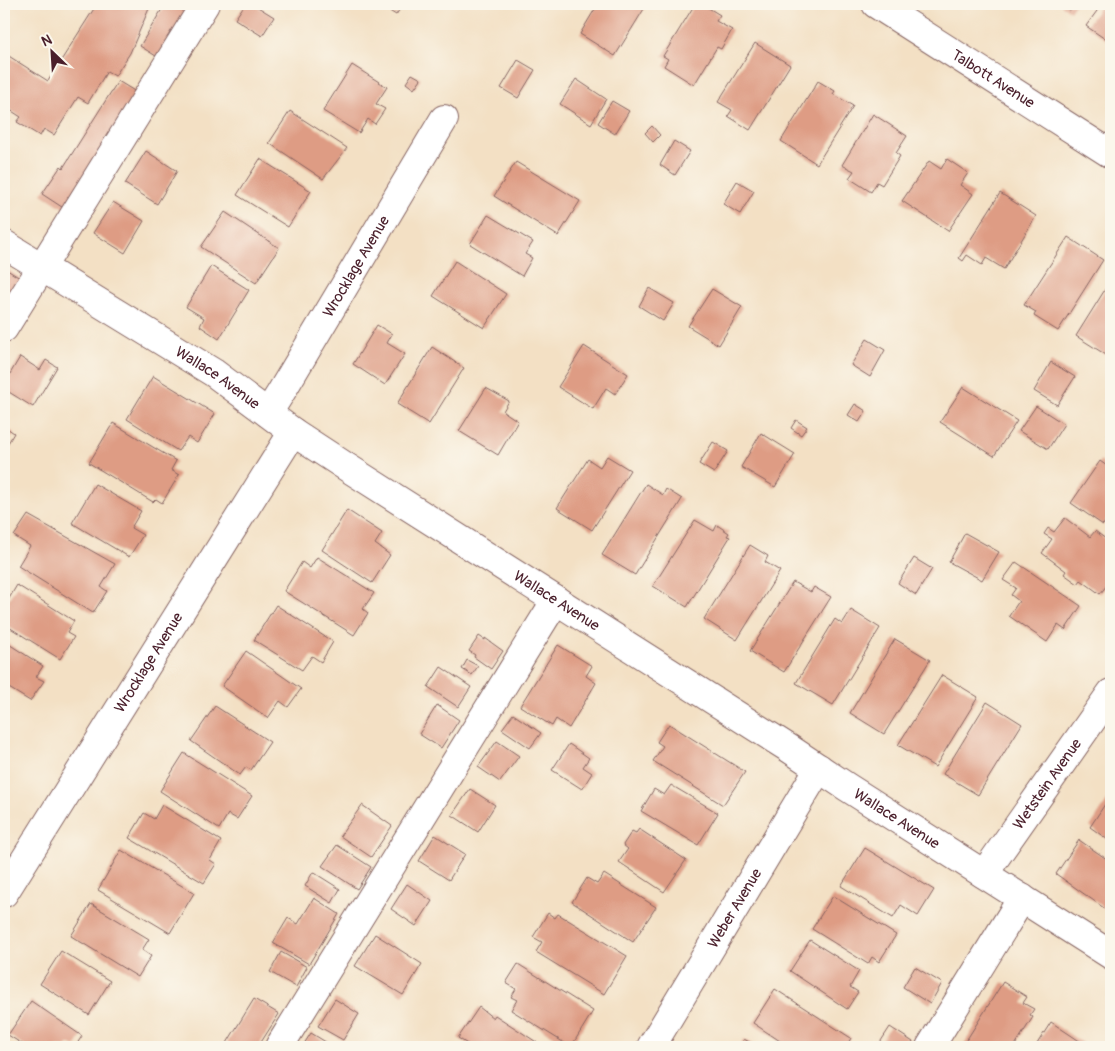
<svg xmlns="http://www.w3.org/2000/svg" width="1115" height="1051" viewBox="0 0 1115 1051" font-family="Pangolin,sans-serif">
<rect width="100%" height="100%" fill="#fbf7ec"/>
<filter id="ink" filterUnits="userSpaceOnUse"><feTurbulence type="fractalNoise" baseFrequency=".02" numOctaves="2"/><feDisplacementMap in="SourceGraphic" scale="10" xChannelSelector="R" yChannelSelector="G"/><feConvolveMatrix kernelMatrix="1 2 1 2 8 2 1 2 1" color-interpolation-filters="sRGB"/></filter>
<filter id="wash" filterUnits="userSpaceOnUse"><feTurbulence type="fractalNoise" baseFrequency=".0096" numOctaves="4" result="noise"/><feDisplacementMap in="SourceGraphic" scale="20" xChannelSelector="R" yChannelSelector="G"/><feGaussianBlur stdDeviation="1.12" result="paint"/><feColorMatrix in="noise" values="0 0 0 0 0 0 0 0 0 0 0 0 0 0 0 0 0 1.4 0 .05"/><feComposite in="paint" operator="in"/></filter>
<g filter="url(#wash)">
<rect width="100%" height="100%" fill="#f3e0c4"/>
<g id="blocks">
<path fill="#de9c84" d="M97,4H151L130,53L115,76L107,71L88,103L78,97L54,135L44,129L40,136L17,122L21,117L4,106V53L48,81Z
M165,4H199L164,61L140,46Z
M245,4H253L274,17L262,36L235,19Z
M378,4H403L396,15Z
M598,4H647L615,56L580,34Z
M695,4H702L720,15L716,21L732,30L721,49L717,47L694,85L664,66L668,59L663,56Z
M1060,4H1075L1070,11Z
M1102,4H1111V43L1086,26Z
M755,43L790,65L750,130L728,116L732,110L718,102Z
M518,60L535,70L518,98L501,88Z
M352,65L387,87L376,104L385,109L375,124L368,119L359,133L323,111Z
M412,74L421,79L414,89L406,83Z
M576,79L606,99L591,124L560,104Z
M118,81L141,95L68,211L42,194L61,166L63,168Z
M818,81L835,91L833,94L853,106L817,164L781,141Z
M612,101L629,111L615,134L598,123Z
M290,111L347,148L323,179L269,143Z
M873,114L907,136L896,153L900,156L882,185L877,182L871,192L849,178L854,171L842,165Z
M652,126L660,135L653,142L645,133Z
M674,141L690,151L675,175L660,165Z
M146,151L177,171L157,204L125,184Z
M260,159L311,191L288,227L237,195Z
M947,159L968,173L960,185L973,194L948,231L902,201L929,161L941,169Z
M516,162L580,201L558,236L494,196Z
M737,181L754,191L740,214L723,204Z
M1000,193L1036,216L1004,269L986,258L982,265L967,255L963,261L959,258Z
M113,202L144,221L125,253L93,233Z
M225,212L279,248L256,283L201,247Z
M488,215L533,242L525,254L532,258L522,276L470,244Z
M1068,237L1103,260L1058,331L1034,316L1036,312L1024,305Z
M455,261L506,294L484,328L433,296Z
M211,266L249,290L219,339L200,326L204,318L186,307Z
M4,268L23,280L4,311Z
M1111,280V358L1076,336Z
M649,288L674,303L663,321L639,306Z
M712,289L742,307L719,345L688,326Z
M377,325L392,334L387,343L405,354L385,385L353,364Z
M867,339L885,350L870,377L851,365Z
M584,346L628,374L615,394L606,388L593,409L558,387Z
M432,347L464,368L429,424L397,404Z
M20,357L40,370L46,360L57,367L33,407L4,389V384Z
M1051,362L1075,377L1057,405L1034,391Z
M153,376L215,414L197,443L188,437L178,451L127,419Z
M963,387L1017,421L994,456L940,422Z
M486,388L509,401L503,411L518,421L498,455L459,431Z
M855,404L866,411L859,422L848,415Z
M1036,406L1064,424L1048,449L1019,431Z
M796,420L807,427L801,435L791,428Z
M113,423L176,461L171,470L179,475L162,503L156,499L153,502L89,463Z
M4,426L14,433L4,450Z
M761,433L795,454L775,487L741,467Z
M713,442L728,451L714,473L699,464Z
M607,456L630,470L592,530L557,508L588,459L600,467Z
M1100,461L1111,469V521L1107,519L1103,525L1071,503Z
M95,484L141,511L131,528L143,535L129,557L72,523Z
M646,484L663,495L666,489L682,499L635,575L602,555Z
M347,510L382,533L375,544L390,555L372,583L322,550Z
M28,515L115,564L101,587L107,591L93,613L18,566L30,546L14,536Z
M1065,518L1090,537L1095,531L1110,542L1106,546L1111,549V580L1100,594L1081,580L1078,584L1064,574L1066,571L1042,553L1052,539L1044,534L1048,528L1054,532Z
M695,520L714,531L717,525L729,533L727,536L730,537L687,607L653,586Z
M965,533L999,552L982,580L949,562Z
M750,545L768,556L765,562L780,571L737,640L704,619Z
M317,557L374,593L363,609L368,613L354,635L284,591L302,562L310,568Z
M914,558L932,569L916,595L898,583Z
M1016,562L1081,606L1065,630L1058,625L1047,642L1009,616L1019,601L1011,595L1016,588L1003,580Z
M793,582L811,592L814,587L831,597L784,672L750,651Z
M17,585L74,621L67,633L74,637L60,659L4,624V607Z
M276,605L333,642L321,662L312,656L302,670L254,640Z
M851,610L880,628L833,705L796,683L835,619L842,624Z
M479,636L485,640V638L503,651L491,669L474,657L475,655L469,651Z
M895,639L930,660L884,734L850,713Z
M4,641L43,666L36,677L44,681L30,701L4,685Z
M558,645L592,666L586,676L596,683L569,728L556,719L552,726L520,706Z
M246,651L301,689L288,707L280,701L268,718L222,686Z
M467,660L478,666L472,675L462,669Z
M441,667L471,687L458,707L428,687Z
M942,675L978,697L935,767L898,745Z
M987,702L1022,724L978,795L943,774Z
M437,705L459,720L441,748L419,734Z
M215,706L270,742L251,770L246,767L240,775L191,741Z
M513,714L541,733L530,748L502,729Z
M669,724L745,772L723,805L653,761L663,746L657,742Z
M497,741L519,756L500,782L478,767Z
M569,744L589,758L583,767L592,773L582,789L552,770Z
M184,753L252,796L237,819L228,814L219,829L160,791Z
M671,785L718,813L698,845L641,811L654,789L664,795Z
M470,789L495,805L478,832L452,815Z
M1111,795V842L1090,827Z
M162,805L221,841L210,860L216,864L204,883L129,838L144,813L154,819Z
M362,805L392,826L371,857L340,836Z
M639,829L686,860L664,892L619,862L628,849L623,845L632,831L636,833Z
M435,835L465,854L449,880L419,861Z
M1079,840L1111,862V913L1056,874Z
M337,845L371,867L357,889L322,866Z
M865,848L934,890L918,916L901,905L893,918L841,886Z
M121,850L194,893L170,933L98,890Z
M313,872L340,889L332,903L305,886Z
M604,874L656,907L633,942L572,902L587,878L597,884Z
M407,884L432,901L416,926L391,909Z
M833,896L896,935L879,962L872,957L868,964L812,929Z
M314,898L339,914L309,964L273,943L288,918L298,924Z
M91,904L149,939L142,950L151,956L138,977L71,936Z
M548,913L555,918L558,914L627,956L604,994L536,952L542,942L533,937Z
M375,934L422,964L403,995L355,966Z
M810,940L859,971L850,987L858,992L847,1009L790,971Z
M61,951L110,981L89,1015L40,984Z
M281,952L307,967L296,987L270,972Z
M518,964L593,1011L571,1047L511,1010L517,1000L511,997L516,989L506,983Z
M915,967L942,983L930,1004L903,987Z
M1003,982L1027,997L1023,1003L1034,1009L1030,1015L1033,1017L1014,1047H969L964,1044Z
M775,989L851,1038L846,1047H789L753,1023Z
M254,999L279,1014L258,1047H234L227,1043Z
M335,999L359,1014L343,1040L318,1026Z
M31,1001L82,1036L75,1047L68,1044L66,1047H27L8,1035Z
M479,1007L493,1018L495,1015L544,1047H472L458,1038Z
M1051,1022L1084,1044L1082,1047H1035Z
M890,1027L913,1042L910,1047H884L879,1044Z
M311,1033L334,1047H302Z
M744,1039L758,1047H739Z"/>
</g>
</g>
<g filter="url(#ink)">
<use href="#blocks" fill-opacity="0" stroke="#856361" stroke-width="1"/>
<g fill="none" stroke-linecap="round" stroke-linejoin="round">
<g stroke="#856361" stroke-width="30">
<g id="minor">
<path id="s1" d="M876,4L1111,154"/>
<path id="s2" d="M4,244L214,373L293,432L345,466L790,749L847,787L1111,955"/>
<path d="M4,328L205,4"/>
<path id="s3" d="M268,413L280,394L444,119"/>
<path id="s4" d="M984,874L1111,693"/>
<path id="s5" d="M4,893L293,432"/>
<path d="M279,1047L556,600"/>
<path id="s6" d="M651,1047L819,768"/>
<path d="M930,1047L1022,898"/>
</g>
</g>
<use href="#minor" stroke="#fff" stroke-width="28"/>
</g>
</g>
<g text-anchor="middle" stroke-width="5" stroke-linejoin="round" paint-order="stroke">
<g font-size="15" fill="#4a1f2b" stroke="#fbf7ec">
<text dy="5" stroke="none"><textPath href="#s1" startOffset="139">Talbott Avenue</textPath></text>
<text dy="5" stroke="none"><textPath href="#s3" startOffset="171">Wrocklage Avenue</textPath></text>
<text dy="5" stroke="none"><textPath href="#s2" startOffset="252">Wallace Avenue</textPath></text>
<text dy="5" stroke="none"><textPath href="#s2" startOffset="658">Wallace Avenue</textPath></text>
<text dy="5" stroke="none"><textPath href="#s5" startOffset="272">Wrocklage Avenue</textPath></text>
<text dy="5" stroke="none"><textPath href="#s4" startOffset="110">Wetstein Avenue</textPath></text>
<text dy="5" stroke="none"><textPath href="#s2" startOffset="1062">Wallace Avenue</textPath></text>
<text dy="5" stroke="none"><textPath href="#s6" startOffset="162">Weber Avenue</textPath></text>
</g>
</g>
<rect width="1115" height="1051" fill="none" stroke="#fbf7ec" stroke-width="20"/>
<g transform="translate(52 52) rotate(335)" stroke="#fbf7ec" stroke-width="4" paint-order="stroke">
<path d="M0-4L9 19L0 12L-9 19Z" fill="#4a1f2b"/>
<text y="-8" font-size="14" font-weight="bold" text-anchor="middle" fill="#4a1f2b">N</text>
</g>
</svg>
